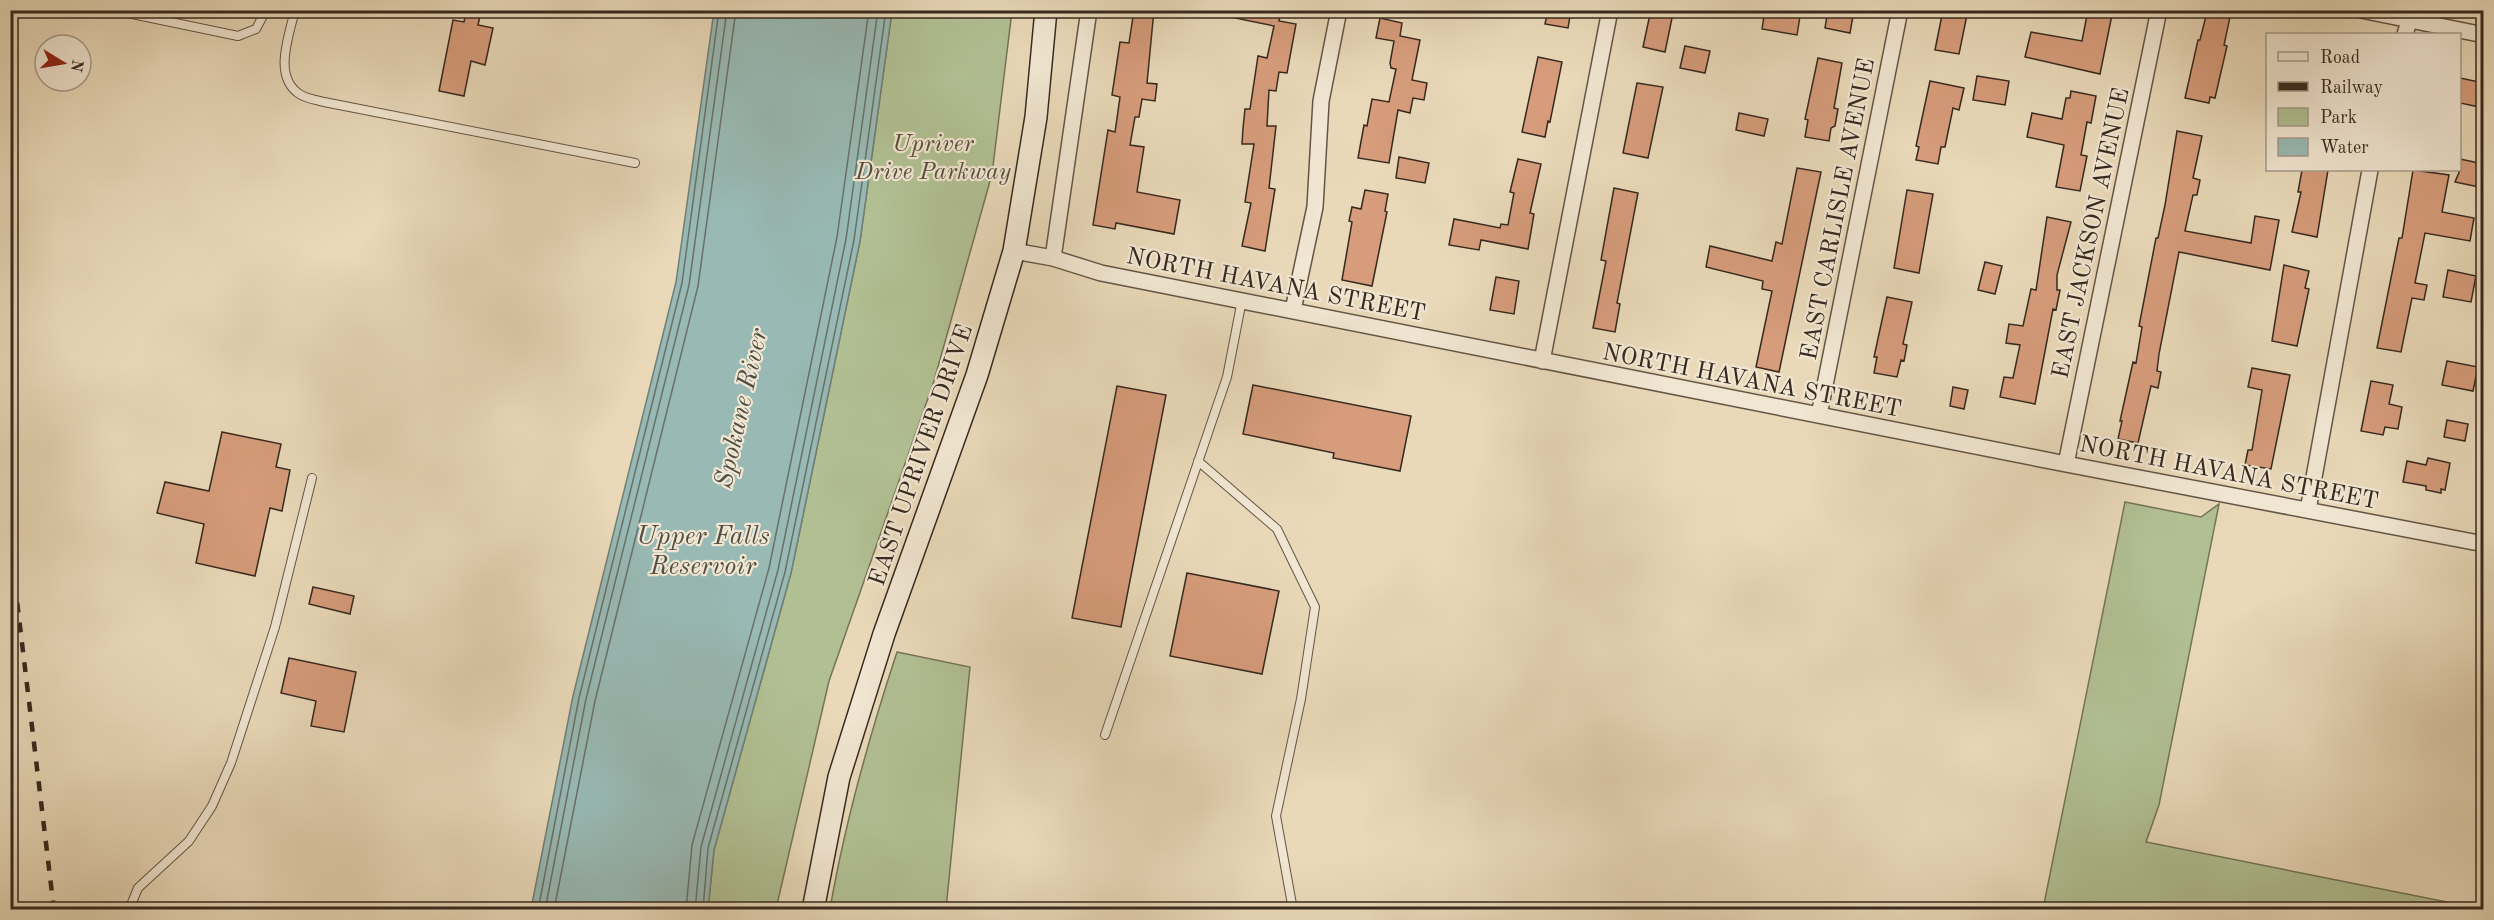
<svg xmlns="http://www.w3.org/2000/svg" width="2494" height="920" viewBox="0 0 2494 920" font-family="'Old Standard TT',serif">
<rect width="100%" height="100%" fill="#e9d9b9"/>
<filter id="stains"><feTurbulence type="fractalNoise" baseFrequency=".00333" numOctaves="4"/><feColorMatrix values="0 0 0 0 .2 0 0 0 0 .09 0 0 0 0 .02 0 0 0 .5 -.17"/></filter>
<radialGradient id="worn" r=".72"><stop offset=".6" stop-color="#630" stop-opacity="0"/><stop offset="1" stop-color="#630" stop-opacity=".3"/></radialGradient>
<path fill="#b1c093" stroke="#747459" stroke-width="1.5" d="M892,11H1012L992,174L934,381L829,681L776,909L708,910L714,850L791,573L860,241Z
M2125,502L2201,517L2219,504L2159,805L2146,842L2482,909H2043Z
M897,652L970,667L946,909H830C845,822 869,737 897,652Z"/>
<path fill="#98b9b4" stroke="#717f78" stroke-width="1.5" d="M714,11H892L860,241L791,573L714,850L708,909H531L573,696L676,282Z"/>
<g fill="none" stroke-linecap="round" stroke-linejoin="round">
<path stroke="#68716a" stroke-width="1.5" d="M538,910L579,698L682,283L719,10
M545,910L586,699L689,285L727,10
M554,910L595,701L698,286L736,10
M686,910L692,845L769,568L837,237L869,10
M695,910L701,847L778,570L846,239L878,10
M703,910L708,848L785,572L854,240L886,10"/>
</g>
<path fill="#d69c7b" stroke="#37291f" stroke-width="1.5" d="M1134,10H1154L1147,83L1157,84L1155,101L1142,99L1139,117H1135L1130,145L1144,147L1137,192L1180,200L1174,234L1116,223L1115,229L1093,225L1108,130L1115,132L1120,97L1112,95L1120,42L1129,43Z
M1231,10H1281L1279,21L1296,24L1287,73L1279,72L1276,91L1269,90L1267,126H1276L1269,188L1275,189L1265,251L1242,246L1251,203L1245,202L1254,144H1242L1243,128L1245,109H1250L1258,56L1267,58L1274,26L1230,17Z
M1548,10H1571L1568,28L1545,24Z
M1765,10H1801L1797,35L1762,29Z
M1828,10H1854L1850,33L1825,28Z
M1943,10H1968L1959,54L1935,50Z
M2088,10H2113L2100,74L2025,57L2031,32L2082,41Z
M2207,12L2230,17L2224,45L2227,46L2215,98L2210,97L2209,103L2185,98L2198,40H2200Z
M466,13L480,16L478,25L493,28L485,65L471,61L464,96L439,91L453,20L464,22Z
M1650,14L1672,18L1665,52L1643,47Z
M1380,18L1402,23L1400,36L1420,40L1412,80L1427,83L1424,100L1413,98L1410,113L1398,110L1389,163L1358,158L1364,125L1367,126L1372,99L1389,102L1396,69L1391,68L1390,63L1394,41L1376,38Z
M1685,46L1710,51L1705,73L1680,68Z
M1538,57L1562,62L1550,122L1548,121L1545,137L1522,132Z
M1818,58L1842,63L1834,108L1838,109L1835,126L1831,128L1829,141L1805,137L1808,120L1805,119Z
M1977,76L2009,81L2005,105L1973,100Z
M2460,78L2484,83V108L2460,103Z
M1930,81L1964,88L1959,110L1953,108L1945,147H1941L1938,164L1916,160L1919,147L1916,146Z
M1637,83L1663,87L1648,158L1623,153Z
M2071,91L2096,96L2091,123L2087,122L2081,155L2087,156L2080,191L2056,187L2064,145L2027,137L2032,113L2062,119L2066,98H2070Z
M1739,113L1768,119L1764,136L1736,130Z
M2177,131L2202,136L2193,178L2200,180L2197,195H2193L2185,231L2251,243L2255,216L2279,220L2270,270L2179,252L2159,354L2157,371L2161,372L2158,388L2151,386L2138,443L2118,439L2122,421H2120L2133,362L2136,363L2142,327L2139,326L2156,238H2158L2165,205Z
M1399,157L1429,163L1425,183L1396,178Z
M1518,159L1541,164L1530,213L1534,214L1528,249L1481,240L1479,250L1449,245L1454,219L1500,228L1501,224L1508,225L1514,193L1510,192Z
M2460,159L2484,164V188L2455,182L2460,170Z
M1797,168L1821,172L1779,372L1756,367L1772,291L1762,289L1763,281L1706,267L1710,246L1772,261L1776,242L1782,244Z
M2302,170H2328L2317,237L2292,232L2301,192H2298Z
M2413,170L2449,175L2442,212L2474,218L2470,241L2425,233L2415,283L2427,285L2424,300L2412,298L2401,352L2377,348L2399,238H2402Z
M1614,188L1638,193L1617,303L1620,304L1615,332L1593,328L1606,261L1601,260Z
M1365,190L1388,194L1385,211L1387,212L1372,286L1342,280L1352,222L1349,221L1352,207L1361,209Z
M1907,190L1933,194L1919,273L1894,268Z
M2047,217L2071,222L2057,275V290H2060L2056,310L2053,309L2035,404L2000,397L2004,377L2013,378L2020,345L2006,343L2009,324L2023,326L2031,289L2036,290Z
M1985,262L2002,266L1995,294L1978,290Z
M2284,265L2309,271L2305,288L2309,289L2297,346L2272,341Z
M2448,270L2476,276L2471,302L2443,297Z
M1496,277L1519,281L1514,314L1490,310Z
M1887,297L1912,302L1903,344L1907,345L1904,361L1901,360L1897,377L1874,373L1877,357H1874Z
M2447,361L2478,367L2473,391L2442,385Z
M2252,368L2290,375L2271,469L2245,465L2248,450H2252L2262,390L2248,387Z
M2371,381L2393,385L2389,404L2402,407L2398,429L2385,427L2383,435L2361,431Z
M1253,385L1411,416L1400,471L1333,458L1334,453L1243,434Z
M1117,386L1166,395L1121,627L1072,618Z
M1953,387L1968,390L1964,409L1950,406Z
M2447,420L2468,424L2465,441L2444,437Z
M222,432L281,444L276,467L290,470L282,511L270,508L255,576L196,563L204,524L157,513L165,482L209,491Z
M2428,458L2450,463L2445,490L2441,489V493L2426,490V486L2403,482L2407,461L2426,465Z
M1187,573L1279,591L1262,674L1170,656Z
M313,587L354,596L350,614L309,604Z
M289,658L356,672L344,732L311,726L316,701L281,693Z"/>
<g fill="none" stroke-linecap="round" stroke-linejoin="round">
<g stroke="#645546" stroke-width="10">
<path id="lane" d="M113,10L238,36L256,29L266,10
M295,10C289,36 272,78 301,95C308,99 317,100 324,102L635,163
M1198,461L1277,529L1315,607L1301,699L1276,816L1293,910
M1105,735L1227,377L1242,300
M129,910L138,888L189,841L212,806L231,763L275,627L312,478"/>
</g>
<g stroke="#645546" stroke-width="18">
<path id="street" d="M2361,10L2484,35
M2405,34L2413,10
M1014,251L1053,258L1101,273L2066,464L2484,544
M1053,258L1089,10
M1293,310L1315,207L1321,101L1339,10
M1542,361L1610,10
M1819,415L1900,10
M2066,464L2159,10
M2308,510L2370,170"/>
</g>
<g stroke="#37291f" stroke-width="24">
<path id="secondary" d="M813,910L839,777L884,634L977,375L1014,251L1036,117L1046,10"/>
</g>
<use href="#lane" stroke="#f1e6d2" stroke-width="8"/>
<use href="#street" stroke="#f1e6d2" stroke-width="15"/>
<use href="#secondary" stroke="#f1e6d2" stroke-width="21"/>
<path stroke="#37291f" stroke-width="4.5" stroke-dasharray="10 10" stroke-linecap="butt" d="M10,543L54,910"/>
</g>
<g text-anchor="middle" stroke-width="4.5" stroke-linejoin="round" paint-order="stroke">
<g font-size="24" font-style="italic" fill="#564f3c" stroke="#f1e6d2">
<text x="933" y="151">Upriver<tspan x="933" dy="28">Drive Parkway</tspan></text>
</g>
<g font-size="24" fill="#37291f" stroke="#f1e6d2">
<text transform="translate(1837 209) rotate(-79)" y="8">EAST CARLISLE AVENUE</text>
<text transform="translate(2090 233) rotate(-78)" y="8">EAST JACKSON AVENUE</text>
<text transform="translate(1276 284) rotate(11)" y="8">NORTH HAVANA STREET</text>
<text transform="translate(1752 380) rotate(11)" y="8">NORTH HAVANA STREET</text>
<text transform="translate(920 455) rotate(-71)" y="8">EAST UPRIVER DRIVE</text>
<text transform="translate(2229 472) rotate(11)" y="8">NORTH HAVANA STREET</text>
</g>
<g font-size="26" font-style="italic" fill="#4f4d44" stroke="#f1e6d2">
<text transform="translate(740 408) rotate(-77)" y="9">Spokane River</text>
<text x="703" y="544">Upper Falls<tspan x="703" dy="30">Reservoir</tspan></text>
</g>
</g>
<rect width="2494" height="920" fill="none" stroke="#e9d9b9" stroke-width="36"/>
<rect x="12" y="12" width="2470" height="896" fill="none" stroke="#37291f" stroke-width="3"/>
<rect x="18" y="18" width="2458" height="884" fill="none" stroke="#37291f" stroke-width="1.5"/>
<rect x="2266" y="33" width="195" height="138" fill="#f1e6d2" stroke="#a79a8a" stroke-width="1.5"/>
<rect x="2278" y="52" width="30" height="9" fill="#f1e6d2" stroke="#a79a8a" stroke-width="1.5"/>
<text x="2320" y="63" font-size="18" fill="#37291f">Road</text>
<rect x="2278" y="82" width="30" height="9" fill="#37291f" stroke="#a79a8a" stroke-width="1.5"/>
<text x="2320" y="93" font-size="18" fill="#37291f">Railway</text>
<rect x="2278" y="108" width="30" height="18" fill="#b1c093" stroke="#a79a8a" stroke-width="1.5"/>
<text x="2320" y="123" font-size="18" fill="#37291f">Park</text>
<rect x="2278" y="138" width="30" height="18" fill="#98b9b4" stroke="#a79a8a" stroke-width="1.5"/>
<text x="2320" y="153" font-size="18" fill="#37291f">Water</text>
<g transform="translate(63 63) rotate(101)"><circle r="28" fill="#f1e6d2" stroke="#a79a8a" stroke-width="1.5"/>
<path d="M0-4.5L10 22L0 15L-10 22Z" fill="#8f2418"/>
<text y="-9" font-size="16" font-weight="bold" text-anchor="middle" fill="#37291f">N</text>
</g>
<rect width="100%" height="100%" filter="url(#stains)"/>
<rect width="100%" height="100%" fill="url(#worn)"/>
</svg>
